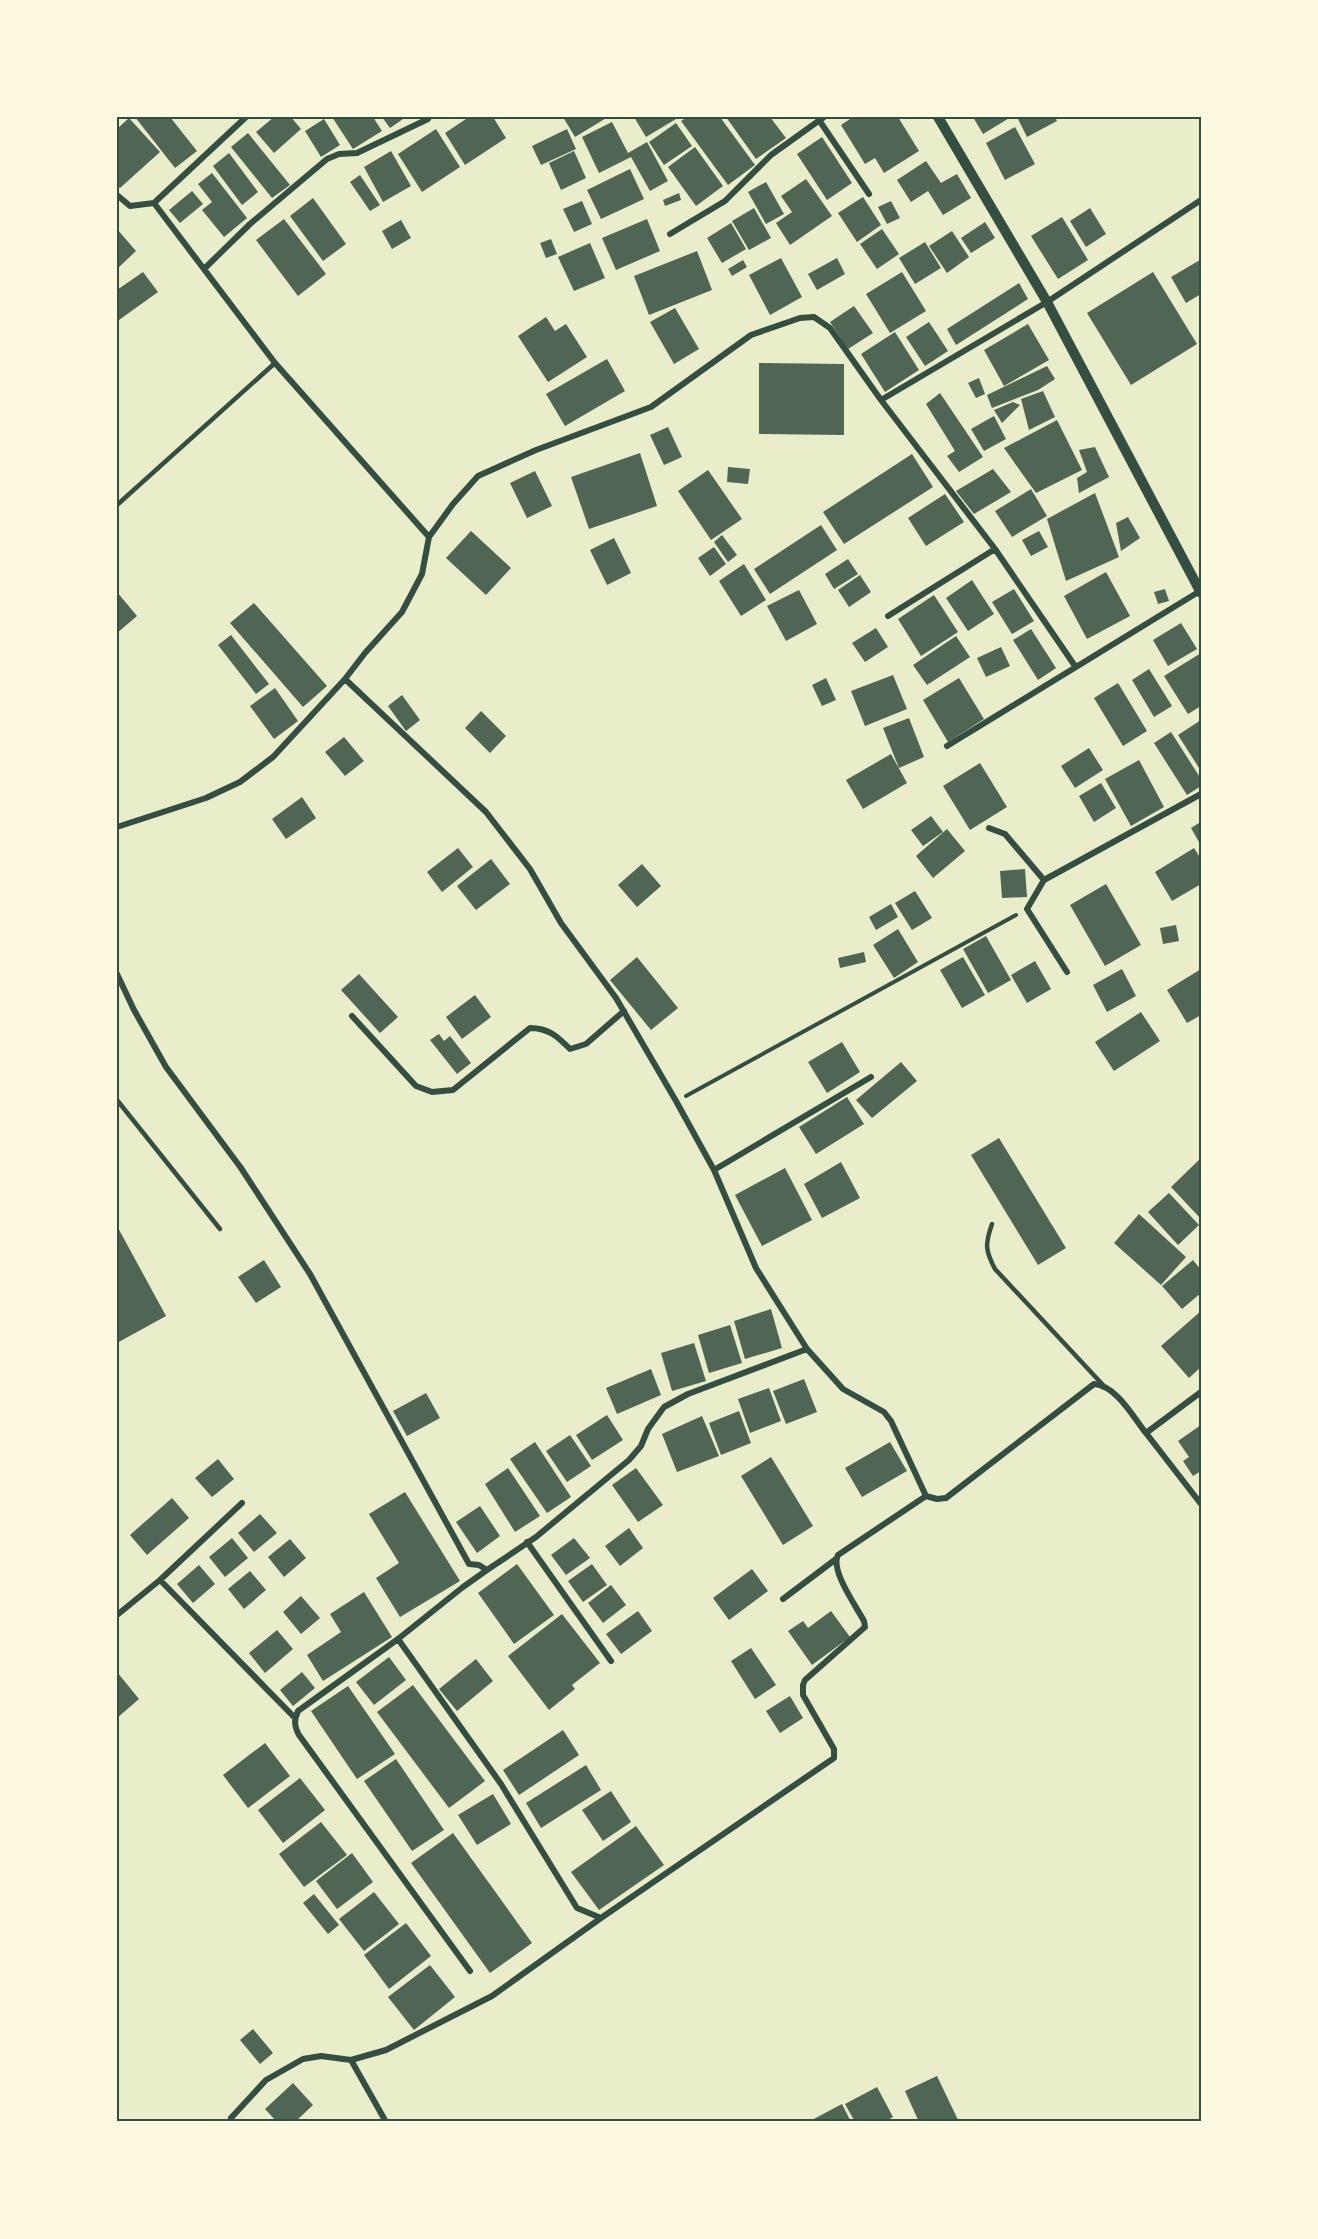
<svg xmlns="http://www.w3.org/2000/svg" width="1318" height="2239" viewBox="0 0 1318 2239" font-family="'PT Sans',sans-serif">
<rect width="100%" height="100%" fill="#e9edc9"/>
<path fill="#4f6655" d="M135,117H170L197,151L175,168Z
M274,117H291L301,129L274,153L256,132Z
M332,117H373L382,131L353,149Z
M382,117H406L390,128Z
M469,117H493L506,138L465,165L445,133Z
M563,117H608L575,137Z
M634,117H675L676,119L646,137Z
M687,117H720L755,165L728,185L681,121Z
M726,117H770L786,138L756,159Z
M853,117H898L919,151L884,173L875,158L865,164L841,125Z
M973,117H1011L983,134Z
M1017,117H1055L1057,121L1027,137Z
M129,118L160,152L120,188L117,185V129Z
M324,119L340,145L321,157L305,131Z
M612,122L628,153L647,142L668,181L650,191L631,157L599,173L582,137Z
M676,123L692,146L664,165L649,142Z
M1015,127L1035,164L1005,180L986,143Z
M436,129L460,167L422,192L398,154Z
M567,129L576,149L541,165L532,146Z
M248,133L290,185L272,198L231,147Z
M822,137L852,183L827,200L797,154Z
M695,147L723,186L696,206L668,167Z
M391,151L411,186L383,202L364,167Z
M574,151L586,178L561,190L549,163Z
M229,153L258,192L242,205L213,166Z
M926,161L941,183L957,174L971,198L943,215L928,191L911,202L897,180Z
M630,169L644,199L601,219L587,190Z
M212,173L247,218L224,237L202,210L212,202L198,184Z
M360,175L380,205L370,211L350,182Z
M806,179L832,216L790,245L776,223L792,212L781,196Z
M766,182L784,214L766,224L748,192Z
M192,191L203,204L180,223L169,210Z
M679,193L681,200L665,206L663,200Z
M863,197L881,225L857,242L838,213Z
M313,198L346,244L323,261L290,216Z
M582,201L592,224L574,232L563,209Z
M891,201L900,218L887,224L878,207Z
M754,208L771,238L749,250L732,221Z
M1090,208L1106,234L1086,247L1070,221Z
M1062,217L1088,260L1058,279L1031,236Z
M284,219L326,274L298,296L256,240Z
M647,219L660,251L616,270L602,238Z
M401,220L411,238L392,249L382,231Z
M985,222L995,238L971,253L961,238Z
M731,223L746,249L722,263L707,238Z
M117,229L136,251L117,269Z
M882,229L899,254L877,269L860,244Z
M952,231L969,257L947,273L929,246Z
M551,239L557,254L546,258L540,243Z
M925,242L941,268L915,284L899,258Z
M590,243L605,278L574,291L558,257Z
M697,251L712,290L649,315L634,276Z
M781,258L802,297L770,315L749,275Z
M837,258L845,274L817,290L808,274Z
M743,260L747,267L732,276L728,269Z
M1200,260L1201,294L1186,303L1171,277Z
M143,272L158,292L119,320L117,318V290Z
M902,272L926,311L890,333L866,294Z
M1153,272L1197,344L1131,385L1087,313Z
M1019,283L1028,299L956,345L947,329Z
M854,306L873,333L848,349L830,322Z
M675,308L699,349L674,364L650,322Z
M546,317L555,331L566,324L587,357L548,382L518,336Z
M929,322L948,351L925,366L906,337Z
M1028,324L1049,360L1004,386L984,350Z
M895,332L919,370L885,392L861,354Z
M607,359L625,391L565,426L546,394Z
M759,363L844,364V435L759,434Z
M1047,366L1055,379L1038,390L992,408L987,395Z
M979,378L985,394L976,398L968,383Z
M1043,391L1055,417L1029,430L1021,399Z
M940,393L983,457L959,472L947,456L955,451L926,404Z
M1013,402L1020,405L1002,423L994,410Z
M994,416L1006,439L984,451L971,429Z
M1057,420L1082,470L1036,493L1004,448Z
M668,427L682,457L664,465L650,435Z
M1095,447L1109,477L1079,493L1077,478L1087,472L1079,450Z
M640,453L657,506L589,529L571,477Z
M912,454L933,487L844,544L823,512Z
M728,467L750,469L748,484L727,482Z
M993,469L1011,492L974,514L956,491Z
M708,470L742,519L711,540L678,491Z
M535,471L552,506L527,518L510,483Z
M1031,489L1047,516L1012,537L995,511Z
M1095,493L1119,557L1066,581L1047,519Z
M945,494L964,522L926,546L908,518Z
M1128,517L1140,538L1121,551L1116,523Z
M821,525L837,550L770,594L754,569Z
M471,531L511,568L486,595L446,558Z
M1039,531L1048,547L1031,556L1022,540Z
M722,535L737,555L728,562L714,542Z
M614,538L631,573L607,585L590,550Z
M714,547L726,564L710,576L698,558Z
M848,559L858,574L834,589L825,574Z
M744,564L766,600L741,616L719,581Z
M1106,572L1130,616L1087,639L1064,596Z
M860,575L871,592L849,607L838,590Z
M972,580L994,614L968,631L946,598Z
M1014,589L1034,621L1012,634L992,602Z
M1165,589L1169,601L1158,604L1154,592Z
M799,590L817,624L786,641L767,606Z
M117,592L137,616L117,633Z
M934,595L958,632L921,656L898,619Z
M254,603L327,686L303,707L230,623Z
M1181,623L1197,649L1168,666L1153,640Z
M876,628L888,647L865,662L852,643Z
M1031,629L1056,668L1038,680L1013,640Z
M231,635L269,684L256,694L218,645Z
M956,636L970,657L927,685L913,665Z
M1001,647L1010,666L986,677L977,658Z
M1201,653V706L1188,714L1164,676Z
M1149,669L1172,706L1154,717L1132,680Z
M893,675L907,709L865,726L851,691Z
M826,678L836,700L822,706L812,685Z
M959,678L984,719L948,742L923,700Z
M1118,683L1147,731L1123,746L1094,698Z
M275,688L298,721L274,739L250,706Z
M402,695L420,720L406,731L388,706Z
M481,711L506,736L490,753L465,728Z
M909,718L924,757L899,768L883,728Z
M1201,720V771L1178,735Z
M1171,732L1201,779V786L1187,795L1154,743Z
M344,737L364,761L345,776L325,752Z
M1089,748L1103,770L1075,788L1061,766Z
M891,754L907,783L863,809L846,780Z
M1139,760L1164,807L1131,826L1105,779Z
M980,763L1007,807L970,830L943,786Z
M1101,783L1116,808L1094,822L1079,796Z
M302,797L316,818L286,839L272,819Z
M931,816L943,832L923,846L911,830Z
M1199,823L1201,828V841L1199,842L1191,828Z
M947,829L965,851L933,878L916,856Z
M458,848L473,867L442,892L427,872Z
M1194,848L1201,859V884L1172,901L1155,872Z
M491,859L510,884L476,910L457,886Z
M642,864L661,886L637,907L618,885Z
M1025,869L1027,897L1002,898L1000,871Z
M1106,884L1141,945L1105,966L1070,905Z
M915,891L932,918L912,930L895,903Z
M891,904L898,917L876,930L869,917Z
M1176,925L1179,941L1163,944L1160,928Z
M898,929L918,962L894,978L873,945Z
M986,936L1011,980L988,993L963,949Z
M864,952L866,962L840,968L838,958Z
M637,957L678,1008L651,1030L610,980Z
M963,957L985,995L962,1008L940,970Z
M1035,961L1051,989L1027,1003L1011,975Z
M1122,969L1136,996L1107,1012L1093,985Z
M1201,969V1015L1187,1023L1167,990Z
M359,974L398,1017L380,1033L341,990Z
M475,995L491,1017L462,1039L446,1017Z
M1141,1012L1160,1041L1114,1071L1095,1042Z
M439,1034L444,1041L450,1036L471,1063L457,1074L430,1040Z
M842,1042L860,1072L827,1093L808,1062Z
M901,1062L917,1081L872,1118L856,1100Z
M847,1097L864,1124L816,1154L799,1127Z
M999,1138L1066,1248L1038,1265L971,1155Z
M1201,1158V1219L1171,1187Z
M841,1162L860,1198L822,1218L804,1184Z
M785,1168L812,1220L762,1246L735,1195Z
M1169,1193L1199,1225L1178,1245L1148,1212Z
M1139,1214L1186,1257L1161,1285L1114,1243Z
M117,1226L166,1316L117,1343Z
M264,1260L281,1287L256,1303L238,1277Z
M1193,1260L1201,1270V1293L1182,1309L1162,1286Z
M771,1309L782,1348L745,1359L734,1321Z
M1201,1311V1367L1189,1378L1161,1346Z
M730,1325L742,1363L709,1373L698,1335Z
M694,1343L706,1381L672,1391L661,1353Z
M651,1369L661,1395L617,1414L606,1388Z
M804,1379L817,1412L786,1424L773,1391Z
M769,1388L781,1421L750,1433L738,1399Z
M426,1393L440,1418L407,1436L393,1411Z
M739,1411L751,1443L721,1455L709,1423Z
M607,1415L623,1440L592,1460L576,1435Z
M702,1416L719,1456L677,1472L662,1434Z
M1201,1425V1471L1193,1476L1183,1461L1189,1457L1178,1441Z
M570,1435L591,1466L567,1482L546,1451Z
M535,1442L571,1497L547,1513L510,1459Z
M890,1442L907,1471L862,1497L845,1468Z
M771,1457L813,1526L783,1545L741,1476Z
M218,1459L234,1479L212,1497L195,1478Z
M508,1468L540,1516L515,1532L485,1484Z
M636,1468L663,1505L638,1522L612,1485Z
M405,1492L460,1581L400,1617L376,1578L399,1563L369,1514Z
M172,1498L189,1518L147,1555L130,1535Z
M480,1506L500,1536L477,1553L456,1522Z
M260,1514L277,1533L254,1552L238,1533Z
M629,1528L643,1548L620,1566L605,1546Z
M232,1538L248,1558L225,1577L209,1557Z
M574,1538L590,1558L566,1575L551,1555Z
M290,1539L306,1558L284,1577L268,1557Z
M517,1564L554,1615L514,1644L478,1593Z
M592,1564L607,1585L583,1602L568,1581Z
M199,1565L215,1584L193,1603L177,1584Z
M752,1569L768,1591L729,1620L713,1598Z
M250,1571L266,1590L244,1609L228,1589Z
M611,1585L626,1605L603,1623L588,1603Z
M364,1592L392,1637L323,1681L307,1655L341,1632L330,1614Z
M301,1596L320,1618L301,1634L283,1612Z
M638,1611L652,1631L621,1654L606,1634Z
M831,1611L850,1637L812,1665L788,1631L803,1621L808,1628Z
M562,1614L600,1663L572,1685L575,1689L549,1710L508,1656Z
M277,1630L293,1649L265,1673L249,1653Z
M751,1648L776,1685L755,1699L731,1661Z
M389,1657L406,1680L374,1705L356,1682Z
M476,1659L493,1681L457,1711L439,1689Z
M117,1672L139,1699L117,1718Z
M302,1672L315,1688L293,1706L280,1690Z
M413,1685L485,1781L449,1808L377,1712Z
M348,1686L395,1754L357,1779L311,1711Z
M790,1696L803,1718L780,1733L766,1711Z
M563,1730L579,1755L519,1795L503,1770Z
M265,1743L290,1776L248,1808L223,1775Z
M396,1759L444,1830L412,1851L364,1781Z
M586,1765L601,1790L541,1828L526,1803Z
M300,1778L325,1810L283,1843L258,1810Z
M611,1791L631,1822L603,1841L582,1810Z
M493,1794L511,1824L477,1845L458,1815Z
M321,1822L347,1855L304,1887L279,1854Z
M636,1826L664,1865L599,1910L571,1872Z
M453,1833L532,1943L490,1973L411,1863Z
M352,1853L373,1882L337,1909L316,1881Z
M374,1892L399,1924L364,1951L339,1919Z
M314,1894L339,1925L328,1934L303,1903Z
M406,1923L431,1956L389,1989L364,1955Z
M430,1965L455,1997L414,2030L388,1997Z
M253,2029L273,2053L260,2064L240,2040Z
M937,2076L959,2122H919L905,2091Z
M293,2083L313,2105L295,2122H277L265,2109Z
M877,2087L893,2117L884,2122H855L845,2104Z
M842,2104L851,2122H808Z"/>
<g fill="none" stroke-linecap="round" stroke-linejoin="round">
<path stroke="#344e41" stroke-width="4" d="M686,1096L1016,915"/>
<path stroke="#344e41" stroke-width="4.5" d="M117,505L275,363
M117,1100L220,1229
M992,1224C985,1244 985,1250 995,1269L1103,1385"/>
<path stroke="#344e41" stroke-width="6" d="M819,120L869,194
M117,195L130,206L154,203L275,363L429,537
M154,203L246,117
M670,234L725,201L771,155L824,117
M204,269L250,224L327,159L339,154L357,153L428,119
M888,616L995,549
M1075,666L995,549L881,400L1047,302L1201,200
M345,679L486,812L530,869L561,923L616,998L676,1101L714,1170L756,1268L807,1349L843,1389L884,1412L891,1421L926,1496L838,1555C830,1570 856,1606 864,1621L865,1627L805,1680L803,1685V1695L834,1749V1758L601,1918L577,1908L501,1784L398,1639
M947,746L1200,591
M117,827L206,798L240,782L273,757L345,679L365,653L402,612L422,574L429,537L453,504L478,476L536,450L651,407L751,335L800,318L814,317L830,328L881,400
M989,828L1005,834L1044,880L1201,794
M1044,880L1027,909L1067,972
M117,974L134,1010L166,1067L241,1168L310,1274L469,1564L479,1565L487,1570L536,1537L629,1460L641,1446L648,1429L664,1407L688,1394L807,1349
M352,1016L416,1086L432,1092L453,1090L530,1028C549,1028 558,1037 570,1049L586,1044L624,1011
M714,1170L871,1077
M1201,1392L1146,1433L1201,1504
M926,1496L937,1499L946,1498L1094,1384C1117,1386 1133,1417 1146,1433
M527,1542L611,1661
M160,1580L242,1503
M783,1599L836,1559
M117,1615L160,1580L295,1718
M470,1971L299,1735C294,1726 294,1720 298,1711L398,1639L463,1587L487,1570
M351,2060L386,2122
M231,2118L266,2080L303,2059L321,2056L351,2060L386,2050L492,1996L601,1918"/>
<path stroke="#344e41" stroke-width="10" d="M938,117L1047,302L1201,593"/>
</g>
<rect width="1318" height="2239" fill="none" stroke="#fefae0" stroke-width="237"/>
<rect x="118" y="118" width="1082" height="2002" fill="none" stroke="#344e41" stroke-width="2"/>
</svg>
